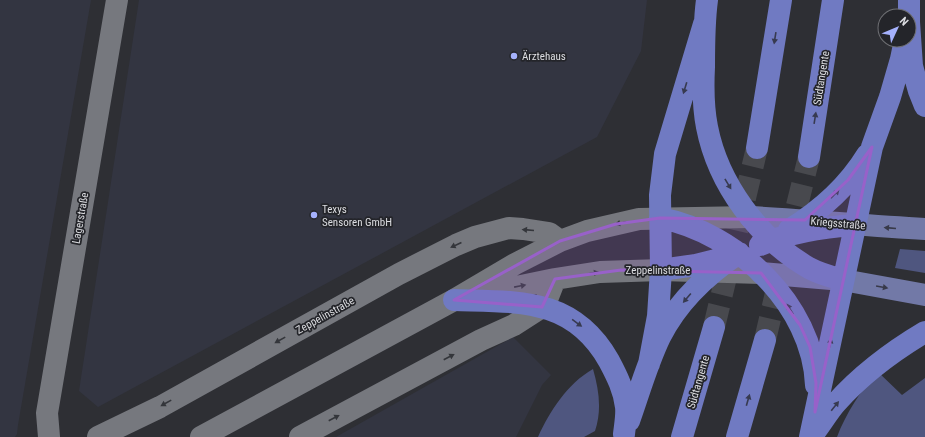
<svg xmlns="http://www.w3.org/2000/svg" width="925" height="437" viewBox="0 0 925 437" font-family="'Roboto Condensed',sans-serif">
<rect width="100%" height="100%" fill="#2e2f34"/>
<path fill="#333541" d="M0,0H91L18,425L17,434L15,437H0Z
M139,0H647L641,51L597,137L98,407L79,391Z
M513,337L551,375L542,385L516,437H336Z"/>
<path fill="#4f567f" d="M900,249L925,251V273L895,268Z
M593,369C599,390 602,410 595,431L584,437H538C550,411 567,384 593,369Z
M877,371L902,395L925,378V437H837C846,413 861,391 877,371Z"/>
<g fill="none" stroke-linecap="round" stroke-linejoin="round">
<path stroke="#48494e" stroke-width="22" stroke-dasharray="22 11" stroke-linecap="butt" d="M789,238L809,157
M714,327L757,148
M765,340L780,276"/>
<path stroke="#76787e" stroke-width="22" d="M473,296L555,279L600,272L661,270L761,273
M49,437L47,413L117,0
M98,437L160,407L399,274L456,245L475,237L509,228L523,229L549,233L560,241
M201,437L454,300L515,264L560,241L587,231L639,219L750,217
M300,437L481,340L514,325L542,307L548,297L555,279"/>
<path stroke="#7279a7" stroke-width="22" d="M750,217C809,220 867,226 925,229
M761,273L843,280L925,295"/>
<path stroke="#707ac2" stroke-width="22" d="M707,0C704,22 704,44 704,67C703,87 703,107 707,127C718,184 759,239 809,268C820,274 832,277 843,280
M909,0V22L912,66L919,91L925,106
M757,148L781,0
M809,157L833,0
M660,218C736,232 813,305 816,385
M789,230C820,211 848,186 867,155
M760,245C791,232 823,227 855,225
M661,270L696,265L728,257
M454,300C518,302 573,297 609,361C617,376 624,390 626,407C627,415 625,425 624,434
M649,364L658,316L661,270L660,195L665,154L704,24
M629,421C639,393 647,364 660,337C678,301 706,275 739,253
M814,433C822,423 828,412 836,403C861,375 893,351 925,332
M682,437L714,327
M737,437L765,340
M810,437L872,147L890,97L901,59L905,40"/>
</g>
<defs><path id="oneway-solid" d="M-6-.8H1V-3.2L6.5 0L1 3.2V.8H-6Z"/></defs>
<g fill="#373a50">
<use href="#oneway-solid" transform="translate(775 38) rotate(99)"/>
<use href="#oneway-solid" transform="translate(685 88) rotate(107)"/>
<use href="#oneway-solid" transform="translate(815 118) rotate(-81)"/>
<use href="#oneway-solid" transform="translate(728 184) rotate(59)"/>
<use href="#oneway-solid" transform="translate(835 194) rotate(-46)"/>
<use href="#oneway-solid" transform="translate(687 298) rotate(130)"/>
<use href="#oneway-solid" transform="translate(790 309) rotate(-122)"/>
<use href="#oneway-solid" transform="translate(577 323) rotate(36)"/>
<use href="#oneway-solid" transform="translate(830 344) rotate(-79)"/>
<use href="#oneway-solid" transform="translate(748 400) rotate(-74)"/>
<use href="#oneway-solid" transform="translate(835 406) rotate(-51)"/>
</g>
<g fill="#34363b">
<use href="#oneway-solid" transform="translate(621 223) rotate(168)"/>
<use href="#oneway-solid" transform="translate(528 230) rotate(-175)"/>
<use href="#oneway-solid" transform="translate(456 245) rotate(155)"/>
<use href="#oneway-solid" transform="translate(593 273) rotate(-9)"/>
<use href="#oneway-solid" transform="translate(520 286) rotate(-11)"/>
<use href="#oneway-solid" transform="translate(280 340) rotate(151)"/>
<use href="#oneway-solid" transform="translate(449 357) rotate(-28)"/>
<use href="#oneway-solid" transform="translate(166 403) rotate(151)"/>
<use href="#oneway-solid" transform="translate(334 418) rotate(-28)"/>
</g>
<g fill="#383a49">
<use href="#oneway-solid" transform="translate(890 228) rotate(-175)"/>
<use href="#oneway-solid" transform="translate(882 287) rotate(10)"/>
</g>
<path fill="#9861c9" fill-opacity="0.2" stroke="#9861c9" stroke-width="3" stroke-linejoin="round" d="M872,147L815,412L816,383L810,347L800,325L761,273L621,270L555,279L542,307L454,300L560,241L616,224L660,218L805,220L848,180Z"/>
<g fill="#a5b1fc" stroke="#24252a" stroke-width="1.5">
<circle cx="514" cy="56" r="4"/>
<circle cx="314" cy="215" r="4"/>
</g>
<g text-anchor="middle" stroke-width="3.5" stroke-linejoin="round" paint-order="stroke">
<g font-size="11" fill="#dcdde1" stroke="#24252a" text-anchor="start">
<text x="522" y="60">Ärztehaus</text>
<text x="322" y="213">Texys<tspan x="322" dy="13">Sensoren GmbH</tspan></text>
</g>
<g font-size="11" fill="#dcdde1" stroke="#24252a">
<text transform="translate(821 78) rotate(-81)" y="4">Südtangente</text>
<text transform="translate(80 218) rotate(-80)" y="4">Lagerstraße</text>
<text transform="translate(838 223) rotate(5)" y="4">Kriegsstraße</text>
<text x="658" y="274">Zeppelinstraße</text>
<text transform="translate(325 315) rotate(-29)" y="4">Zeppelinstraße</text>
<text transform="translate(698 382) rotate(-74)" y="4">Südtangente</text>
</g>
</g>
<g transform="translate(897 28) rotate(46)"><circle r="19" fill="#24252a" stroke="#6e6f73"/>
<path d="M0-3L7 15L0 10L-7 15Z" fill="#a5b1fc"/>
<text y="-6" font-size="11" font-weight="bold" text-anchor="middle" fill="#dcdde1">N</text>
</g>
</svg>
